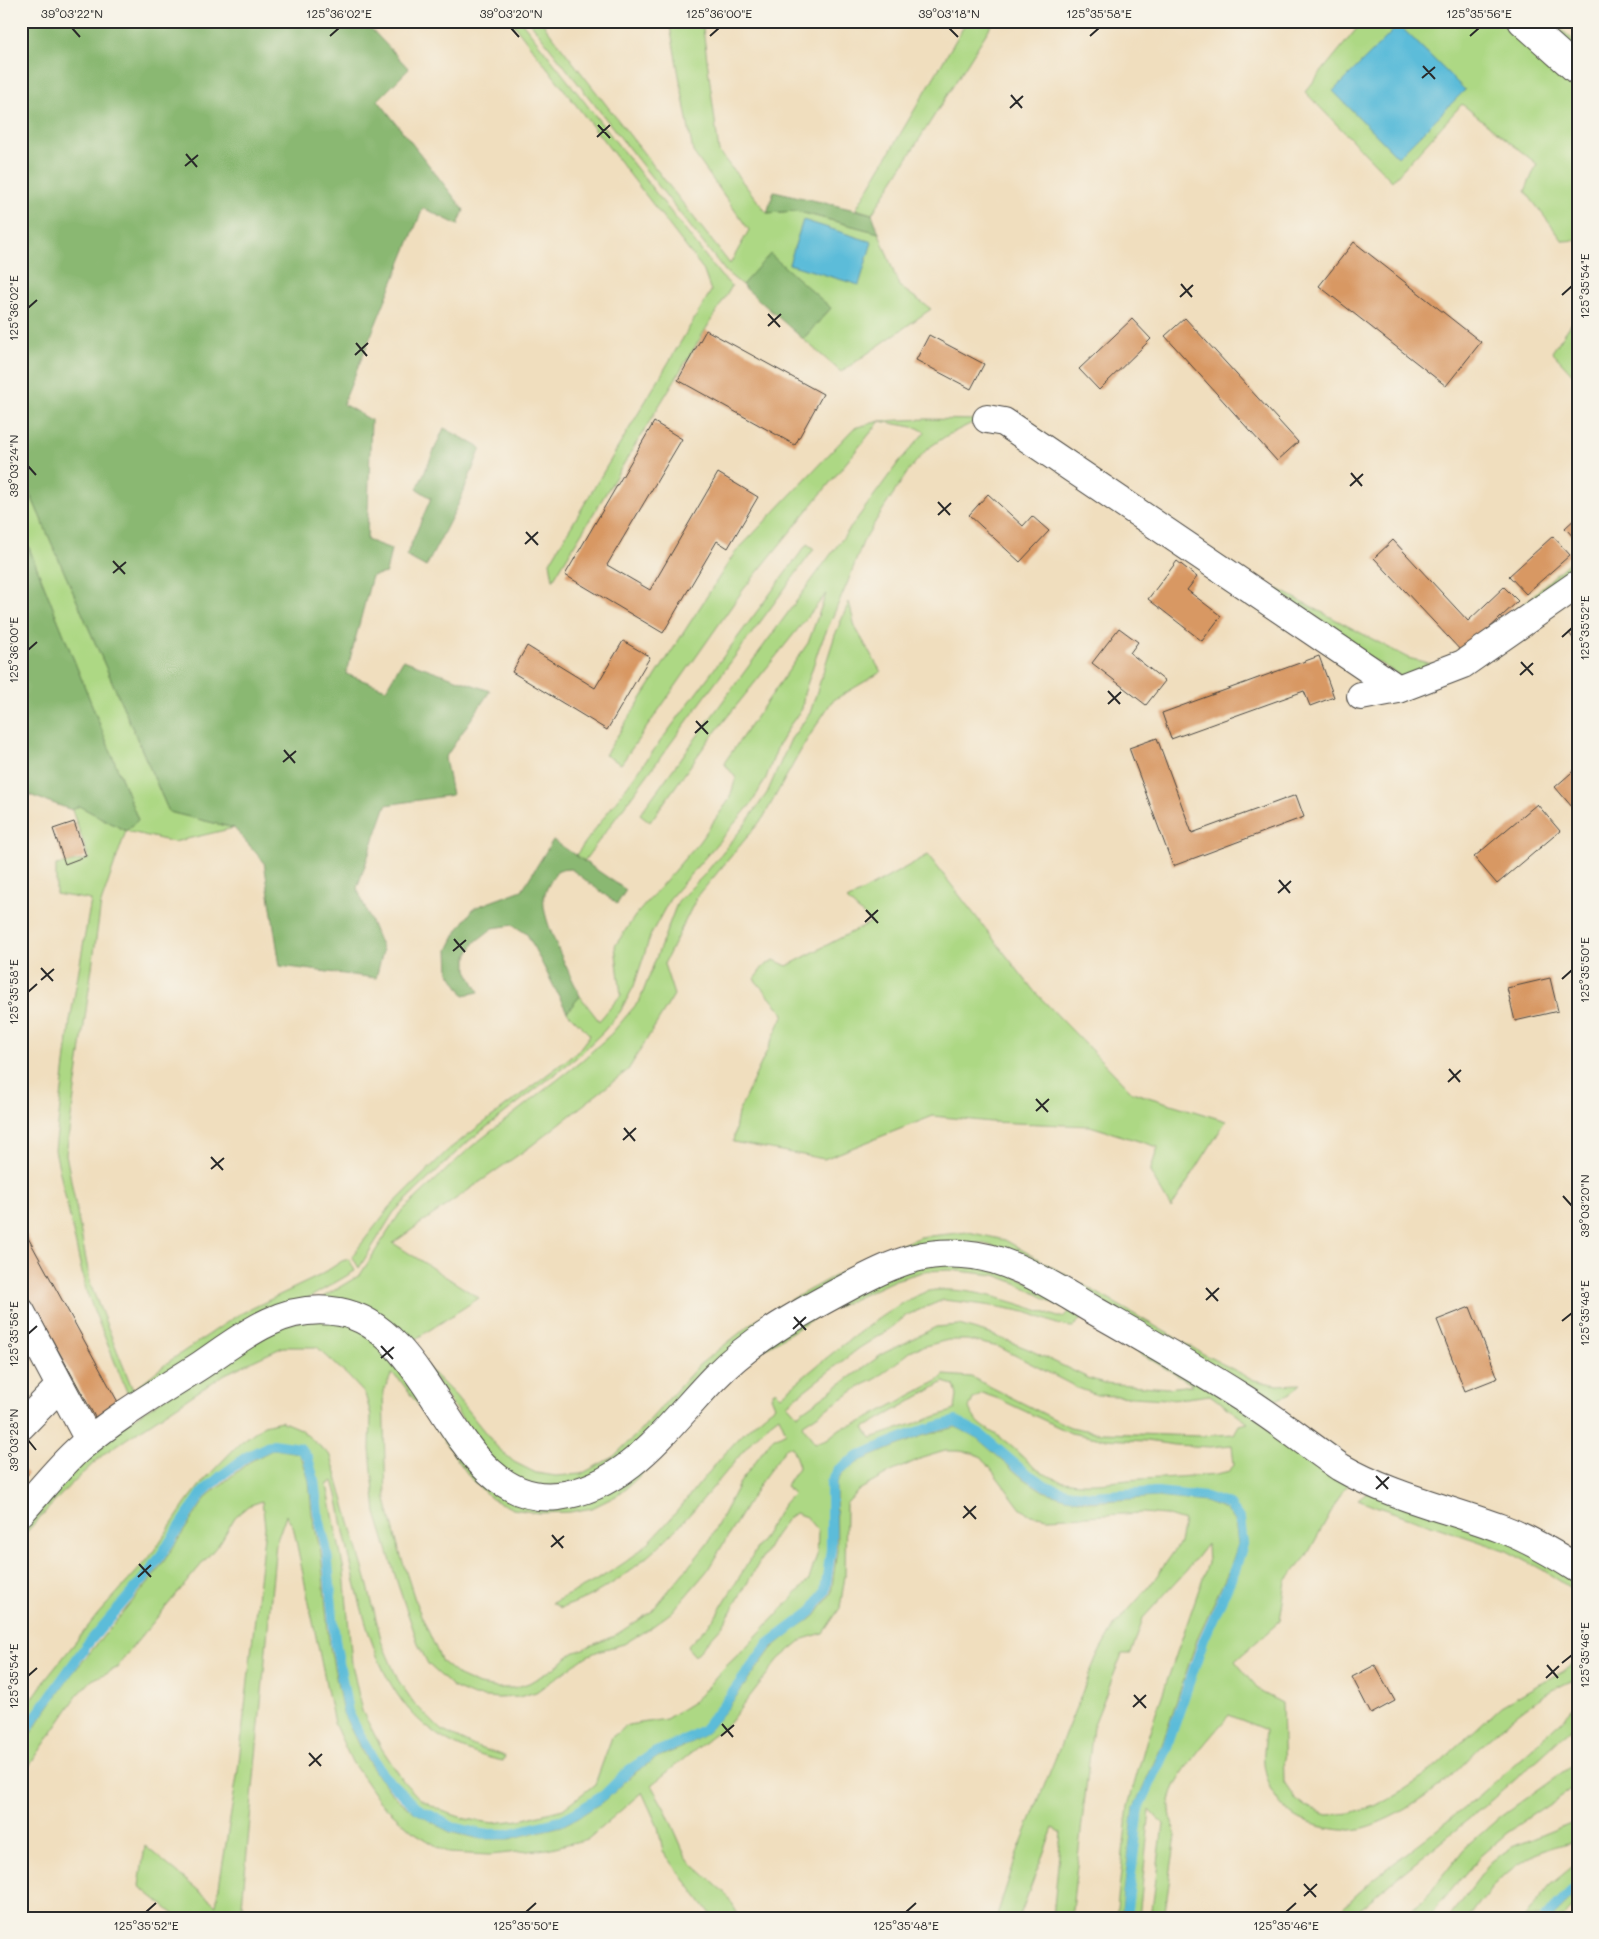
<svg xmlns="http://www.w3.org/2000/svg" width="1599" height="1939" viewBox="0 0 1599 1939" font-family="Mali,sans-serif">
<rect width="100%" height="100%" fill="#f7f3e8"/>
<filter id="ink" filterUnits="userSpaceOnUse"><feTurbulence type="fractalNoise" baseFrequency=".02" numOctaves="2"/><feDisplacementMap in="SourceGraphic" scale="10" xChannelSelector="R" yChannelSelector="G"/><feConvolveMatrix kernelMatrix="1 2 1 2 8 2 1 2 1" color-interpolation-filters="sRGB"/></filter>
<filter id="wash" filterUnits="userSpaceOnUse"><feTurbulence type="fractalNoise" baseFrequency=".0096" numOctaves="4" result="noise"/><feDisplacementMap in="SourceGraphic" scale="20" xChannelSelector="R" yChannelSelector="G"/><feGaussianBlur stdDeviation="1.12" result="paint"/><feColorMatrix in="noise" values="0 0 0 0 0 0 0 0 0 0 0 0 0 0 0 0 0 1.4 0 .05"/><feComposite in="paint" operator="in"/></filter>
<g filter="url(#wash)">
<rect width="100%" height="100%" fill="#f0debe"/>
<path fill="#add884" stroke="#6c8258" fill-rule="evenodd" d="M511,21H521L721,276L732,286L553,580L550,562L711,291L703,269Z
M529,21H541L730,264L749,230L693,152L669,21H702L719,152L767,213L796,211L879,233L899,286L931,309L841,372L803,339L831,308L770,255L742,285L726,272Z
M967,21H994L872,214L856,209Z
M1363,21H1507L1578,82V240L1563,241L1525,191L1537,164L1462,104L1392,181L1305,92Z
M1540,21H1551L1578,44V53Z
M1578,314V380L1552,352Z
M926,419L978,420L946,436L927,449L909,470L880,514L863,542L847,584L819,648L804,694L802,709L790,725L778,746L766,778L752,803L671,897L651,934L634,986L620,1012L603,1032L577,1057L470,1140L447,1161L394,1212L359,1268L352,1256L390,1207L448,1150L577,1052L590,1035L567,1012L580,996L599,1021L621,995L615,946L635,916L699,842L729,800L736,778L724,763L808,643L826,594L708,741L650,822L640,814L898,463L925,432L918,428L880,421L743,590L621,764L605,755L734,554L854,428L880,421Z
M21,473L169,812L234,828L174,842L126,831L101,903L66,1154L91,1286L133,1390L171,1360L238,1315L319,1276L342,1261L349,1259L355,1271L131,1402L86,1291L55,1150L70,1021L91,900L56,894V865L89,859L72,810L79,806L126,831L138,820L21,528Z
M807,544L814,549L584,861L576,855Z
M1578,554V577L1466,658Z
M1278,589L1408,658L1448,668L1407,680L1270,596Z
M849,602L855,627L881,672L832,701L805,743L763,818L697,897L664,964L674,995L628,1070L531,1146L393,1243L479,1298L408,1344L323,1297L360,1275L400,1213L471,1147L579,1063L611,1034L640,1000L678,901L704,875L743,827L767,793L791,739L810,713L835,635Z
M928,855L1034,991L1132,1092L1226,1121L1171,1208L1150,1172L1158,1147L1090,1126L991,1122L933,1116L824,1159L733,1142L738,1113L784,1014L754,979L763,967L774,960L787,966L871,922L847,900Z
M968,1232L1005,1240L1207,1356L1254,1380L1277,1385L1301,1384L1289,1395L1272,1401L1260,1397L1013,1251L980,1243L858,1271L618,1462L576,1483L537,1487L497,1469L425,1365L455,1395L497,1447L514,1462L536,1473L556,1476L581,1474L613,1457L640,1431L699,1365L760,1317L858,1263L920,1237Z
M950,1262L980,1264L997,1268L1037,1286L1240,1405L1335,1474L1351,1482L1342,1492L1306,1557L1286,1581L1280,1621L1235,1661L1261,1692L1282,1703L1284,1782L1295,1798L1310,1809L1328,1815L1350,1813L1375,1806L1399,1793L1425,1776L1501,1706L1578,1662V1678C1548,1690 1523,1709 1499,1729C1481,1744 1467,1762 1450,1777C1429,1797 1380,1828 1351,1830C1334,1831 1318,1826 1303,1821C1280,1811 1267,1788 1264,1764C1263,1754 1265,1741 1266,1730L1229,1715C1212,1736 1173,1776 1170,1802C1169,1813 1173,1826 1176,1836L1164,1918H1151L1163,1824L1150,1810L1139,1918H1129L1141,1809L1169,1748L1206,1640L1238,1570L1246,1545L1243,1518L1231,1503L1207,1495L1157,1489L1092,1494L1068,1490L1047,1483L1024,1469L982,1432L957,1418L919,1428L881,1443L855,1455L836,1468L828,1482L829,1549L823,1590L810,1610L789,1624L766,1642L721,1704L701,1727L678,1741L654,1750L627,1768L602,1793L573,1811L559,1818L507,1831H482L453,1825L419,1806L385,1773L368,1746L351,1710L337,1640L329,1552L320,1512L317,1479L311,1458L302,1445L272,1441L245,1455L219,1474L201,1490L149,1568L65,1669L21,1733V1715L46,1679L98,1614L149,1558L186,1503L205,1479L240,1443L264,1425L281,1421L300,1429L331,1456L367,1582L382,1643L398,1680L414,1703L441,1730L476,1747L505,1756L503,1761C383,1737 368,1639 345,1537C341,1518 339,1499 333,1481L327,1485L344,1571L352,1664L362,1711L382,1749L404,1782L419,1798L442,1811L466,1819L493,1823L520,1820L563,1809L595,1784L612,1737L628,1725L666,1719L695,1701L720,1672L745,1648L809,1580L817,1555L818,1531L806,1517L795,1513L787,1519L774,1537L723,1625L695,1656L687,1647L714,1619L783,1505L793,1494L786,1486L799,1466L792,1447H787L760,1483L707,1571L672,1612L653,1626L624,1644L601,1650L587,1656L536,1692L519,1697L499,1698L474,1696L453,1687L428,1664L419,1646L398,1585L376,1513L370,1449L371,1415L365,1394L348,1376L317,1347H283L225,1374L105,1453L71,1484L21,1538V1524C41,1501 61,1475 84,1455C117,1426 157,1404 194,1379C226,1358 257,1331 295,1322C318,1316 341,1317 362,1328C383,1340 397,1358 411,1378C443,1423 471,1485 528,1501C534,1503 540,1505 545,1505C557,1505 569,1502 580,1500C642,1484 682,1421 725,1378C767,1337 820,1308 872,1284C888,1277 904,1268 921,1265C930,1263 940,1263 950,1262ZM949,1270L995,1275L1016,1283L1069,1311L1063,1317H1058C1018,1304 978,1288 936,1290C901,1292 811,1371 781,1396L775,1390L771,1396L775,1406C725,1443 692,1499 648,1543C621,1570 585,1586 552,1603L561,1608C630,1585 676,1531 722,1477C740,1456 756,1432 779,1416L786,1432L771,1440L739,1484L708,1543L651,1612L614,1636L573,1653L553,1669L529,1683L514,1688H498L479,1685L459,1676L442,1662L417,1606L399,1550L386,1500L383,1391L392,1374L400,1380L472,1480L492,1499L513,1509L539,1513L570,1512L592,1508L616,1496L631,1484L670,1446L730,1376L763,1350L816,1317L895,1280L926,1271ZM943,1300C970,1303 998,1306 1025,1312C1041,1316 1057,1327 1073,1327L1082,1318L1193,1385L1167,1388L1104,1383L1088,1378L1028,1349L990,1334L959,1325L936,1327L884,1353L797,1415L787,1404L858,1349L891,1328L907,1315ZM948,1340H967L999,1347L1078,1388L1097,1395L1167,1399L1187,1398L1210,1395L1248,1423L1239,1425L1234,1434L1201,1436L1101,1433L1070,1427L971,1377L944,1375L939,1380L859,1423L841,1428L827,1439L815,1443L802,1425L861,1386L874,1380L914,1349ZM944,1382L954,1385L957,1395L955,1410L871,1438L864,1428ZM982,1393L999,1399L1071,1433L1102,1439L1147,1441L1175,1445L1210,1447L1232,1445L1234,1465L1229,1471L1217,1474C1192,1476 1166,1478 1141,1479C1109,1481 1073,1490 1043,1473C1028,1464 1018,1451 1005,1441C990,1429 977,1427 969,1408L973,1399Z
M956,1427L977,1438L1019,1475L1043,1491L1066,1498L1091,1502L1157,1497L1205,1502L1226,1510L1235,1521L1238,1544L1230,1568L1198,1637L1162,1745L1134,1807L1121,1918H1116L1128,1806L1147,1739L1208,1563L1207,1544L1186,1571L1143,1618L1131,1654H1122L1093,1727L1071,1918H1053L1061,1832L1053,1828L1019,1918H996L1019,1848L1096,1658L1114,1626L1149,1587L1180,1543L1184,1521L1165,1515L1142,1513L1048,1518L1031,1515L1021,1509L982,1457L972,1453L959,1451H945L922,1458L891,1472L859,1490L846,1504L845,1576L840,1608L823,1633L803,1639L779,1659L729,1723L651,1785L666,1811L687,1859L727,1895L740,1918H713L663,1851L658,1827L642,1792L588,1839L547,1849L490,1855L448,1853L412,1831L379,1801L352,1762L334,1723L293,1526L286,1515L276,1543L242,1905L253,1918H179L139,1886L145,1846L216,1905L238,1770L265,1527L262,1501L248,1506L235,1517L221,1541L125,1656L117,1668L92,1680L77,1696L21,1778V1747L72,1674L156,1573L207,1496L249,1462L274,1449L298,1453L303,1461L309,1481L312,1514L321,1553L329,1641L343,1713L361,1750L379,1778L398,1799L414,1812L450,1832L481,1839H509L562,1826L577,1818L607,1799L633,1774L658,1757L681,1748L706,1734L727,1709L772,1648L794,1630L815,1616L831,1593L837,1550L836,1484L842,1474L860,1461L884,1451L922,1436Z
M1368,1491L1498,1535L1578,1578V1593L1543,1570L1507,1551L1378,1507L1358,1499Z
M1578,1704V1721C1507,1793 1425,1852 1349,1918H1331L1374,1879L1478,1797L1561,1722Z
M1578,1761V1785L1507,1833L1479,1857L1428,1918H1405L1430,1892L1464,1849L1501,1816Z
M1578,1820V1840C1559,1845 1539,1851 1523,1861C1503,1873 1481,1899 1469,1918H1448L1492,1861L1512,1847Z
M1578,1862V1881L1542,1918H1524L1550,1885Z
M1578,1892V1903L1563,1918H1552Z"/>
<path fill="#8ab872" stroke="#5a724e" d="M21,21H364L409,69L378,100L464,210L458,225L423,208L343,404L371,420L367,540L391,549L386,573L372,576L346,674L386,689L403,660L490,691L445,758L452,795L386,805L357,888L383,951L376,978L280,966L264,862L234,828L169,812L21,473Z
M774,191L872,214L879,233L796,211L767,213Z
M770,254L831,308L803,339L742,285Z
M444,428L481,448L459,503L426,567L406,556L431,498L417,489Z
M21,528L138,820L126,831L79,806L72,810L21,792Z
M553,840L626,890L617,904L571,869L558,870C552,879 546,887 544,898C540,918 571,975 580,996L567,1012L527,934L513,925L493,928L475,942L467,956V970L479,992L464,995L449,972L448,950L458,930L474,908L522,890Z"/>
<path fill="#5bbcd9" stroke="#437482" d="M1399,25L1465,90L1398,157L1333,91Z
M803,220L872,242L859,285L789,264Z"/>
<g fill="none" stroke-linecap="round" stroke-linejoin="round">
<path stroke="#5bbcd9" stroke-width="10" d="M21,1737L86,1646L151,1570L203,1492L221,1476L246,1457L273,1444L300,1448L308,1458L314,1480L318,1513L327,1552L335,1640L348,1712L366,1747L383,1775L417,1808L452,1827L482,1834H508L560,1821L575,1813L604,1795L629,1770L656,1752L679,1743L703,1730L723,1706L768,1644L811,1612L825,1591L831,1549V1483L838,1470L857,1457L882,1446L920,1431L956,1421L980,1434L1023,1471L1046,1486L1067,1493L1092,1496L1157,1492L1206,1497L1229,1505L1240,1519L1243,1544L1235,1570L1204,1639L1167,1747L1139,1808L1126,1918
M1545,1918L1578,1884"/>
</g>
<g id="blocks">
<path fill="#d89863" d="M1354,242L1481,342L1446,386L1319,286Z
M1185,318L1298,442L1277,461L1165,336Z
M1132,319L1151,339L1099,390L1079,369Z
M706,330L823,394L795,445L678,380Z
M929,335L984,364L971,389L916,360Z
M654,422L682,439L607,565L650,590L718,473L758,497L728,548L717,541L663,633L565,575Z
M988,494L1023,526L1032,516L1049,531L1020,562L969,515Z
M1578,516V542L1565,528Z
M1553,536L1570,555L1526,594L1509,576Z
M1393,540L1468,621L1504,587L1518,601L1463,653L1374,558Z
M1177,561L1197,577L1187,590L1221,616L1202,641L1148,599Z
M1578,627V645L1569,633Z
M1119,628L1138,642L1130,653L1165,681L1146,705L1092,663Z
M623,641L650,657L607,730L512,672L527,646L595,688Z
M1319,656L1334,697L1310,706L1304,691L1171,739L1162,713Z
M1157,738L1192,833L1296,795L1304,817L1173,866L1129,748Z
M1578,767V814L1555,787Z
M1537,804L1560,831L1497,884L1474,857Z
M74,822L86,856L65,864L53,829Z
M1550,978L1558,1011L1515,1021L1507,988Z
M21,1225L119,1404L95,1417L21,1283Z
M1470,1307L1498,1378L1465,1391L1437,1320Z
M21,1467L28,1474L21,1481Z
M1375,1665L1395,1701L1371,1714L1352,1677Z"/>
</g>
</g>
<g filter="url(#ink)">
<use href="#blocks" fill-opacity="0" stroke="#494641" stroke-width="1"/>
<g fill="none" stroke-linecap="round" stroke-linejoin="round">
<g stroke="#494641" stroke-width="30">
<path id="minor" d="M1522,21L1578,71
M987,419L1004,422L1398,689
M1361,696L1398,689L1463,664L1578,584
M21,1312L89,1440
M21,1426L60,1386
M21,1512C41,1490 59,1466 81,1447C118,1415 161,1391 201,1365C223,1350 245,1333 269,1322C292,1311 316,1308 340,1312C437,1330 453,1508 558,1496C629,1487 669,1424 715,1377C753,1338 801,1312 848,1287C869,1276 892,1264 915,1258C930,1254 947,1253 963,1254C1011,1257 1054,1287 1095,1311C1144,1339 1194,1367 1241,1397C1275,1418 1307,1444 1340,1467C1390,1496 1446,1508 1500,1528C1527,1538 1553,1553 1578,1569"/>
</g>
<use href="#minor" stroke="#fff" stroke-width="28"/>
</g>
</g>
<path fill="none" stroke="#2b2b2b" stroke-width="2" d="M72,28L80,37M511,28L519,37M949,28L958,37M330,36L339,28M710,36L719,28M1090,36L1099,28M1470,36L1479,28M1423,66L1435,79M1422,78L1435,67M1011,95L1022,108M1010,108L1023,96M598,125L610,138M597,137L610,125M186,154L197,167M185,166L198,155M1181,284L1192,297M1562,295L1572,286M1180,297L1193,285M28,308L37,300M768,314L780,327M768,326L781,314M356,343L367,356M355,355L368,343M28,466L36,475M1351,473L1362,486M1350,486L1363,474M938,502L950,515M938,515L951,503M526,532L538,545M525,544L538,532M113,561L125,574M113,573L126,562M1562,637L1572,628M28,650L37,642M1521,662L1533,675M1520,675L1533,663M1108,691L1120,704M1108,704L1121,692M696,721L708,734M695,733L708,721M284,750L295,763M283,762L296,751M1279,880L1290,893M1278,893L1291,881M866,910L878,923M865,922L878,910M454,939L465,952M453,951L466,940M41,968L53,981M1562,979L1572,970M41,980L54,969M28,992L37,984M1449,1069L1460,1082M1448,1082L1461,1070M1036,1099L1048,1112M1036,1111L1049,1099M624,1128L635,1141M623,1140L636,1128M211,1157L223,1170M211,1169L224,1158M1563,1196L1572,1206M1206,1288L1218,1301M1206,1300L1219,1288M794,1317L806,1330M1562,1321L1572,1313M793,1329L806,1317M28,1334L37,1326M381,1346L393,1359M381,1358L394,1347M28,1440L36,1450M1376,1476L1388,1489M1376,1489L1389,1477M964,1506L976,1519M963,1518L976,1506M552,1535L563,1548M551,1547L564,1536M139,1564L151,1577M138,1577L151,1565M1562,1663L1572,1655M1547,1665L1558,1678M28,1676L37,1668M1546,1678L1559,1666M1134,1695L1146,1708M1133,1707L1146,1695M722,1724L733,1737M721,1736L734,1725M309,1753L321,1766M309,1766L322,1754M1304,1884L1316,1897M1304,1896L1317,1884M146,1912L156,1903M526,1912L536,1903M906,1912L916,1903M1286,1912L1296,1903"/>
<rect width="1599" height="1939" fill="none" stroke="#f7f3e8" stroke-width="55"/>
<rect x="28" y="28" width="1544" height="1884" fill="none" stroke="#2b2b2b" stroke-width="2"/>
<g font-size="12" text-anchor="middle" fill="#2b2b2b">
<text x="72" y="18">39°03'22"N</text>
<text x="339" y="18">125°36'02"E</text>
<text x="511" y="18">39°03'20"N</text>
<text x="719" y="18">125°36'00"E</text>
<text x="949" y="18">39°03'18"N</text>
<text x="1099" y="18">125°35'58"E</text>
<text x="1479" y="18">125°35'56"E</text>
<text transform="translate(1585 286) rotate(-90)" y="4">125°35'54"E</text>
<text transform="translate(14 308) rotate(-90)" y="4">125°36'02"E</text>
<text transform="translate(14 466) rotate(-90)" y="4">39°03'24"N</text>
<text transform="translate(1585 628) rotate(-90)" y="4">125°35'52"E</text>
<text transform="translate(14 650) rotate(-90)" y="4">125°36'00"E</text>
<text transform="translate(1585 970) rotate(-90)" y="4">125°35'50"E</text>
<text transform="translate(14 992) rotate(-90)" y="4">125°35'58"E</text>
<text transform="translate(1585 1206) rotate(-90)" y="4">39°03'20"N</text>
<text transform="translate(1585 1313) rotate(-90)" y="4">125°35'48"E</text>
<text transform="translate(14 1334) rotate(-90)" y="4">125°35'56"E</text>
<text transform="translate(14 1440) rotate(-90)" y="4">39°03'28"N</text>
<text transform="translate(1585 1655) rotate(-90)" y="4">125°35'46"E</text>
<text transform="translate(14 1676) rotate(-90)" y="4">125°35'54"E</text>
<text x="146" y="1930">125°35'52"E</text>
<text x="526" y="1930">125°35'50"E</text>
<text x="906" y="1930">125°35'48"E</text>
<text x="1286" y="1930">125°35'46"E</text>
</g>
</svg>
